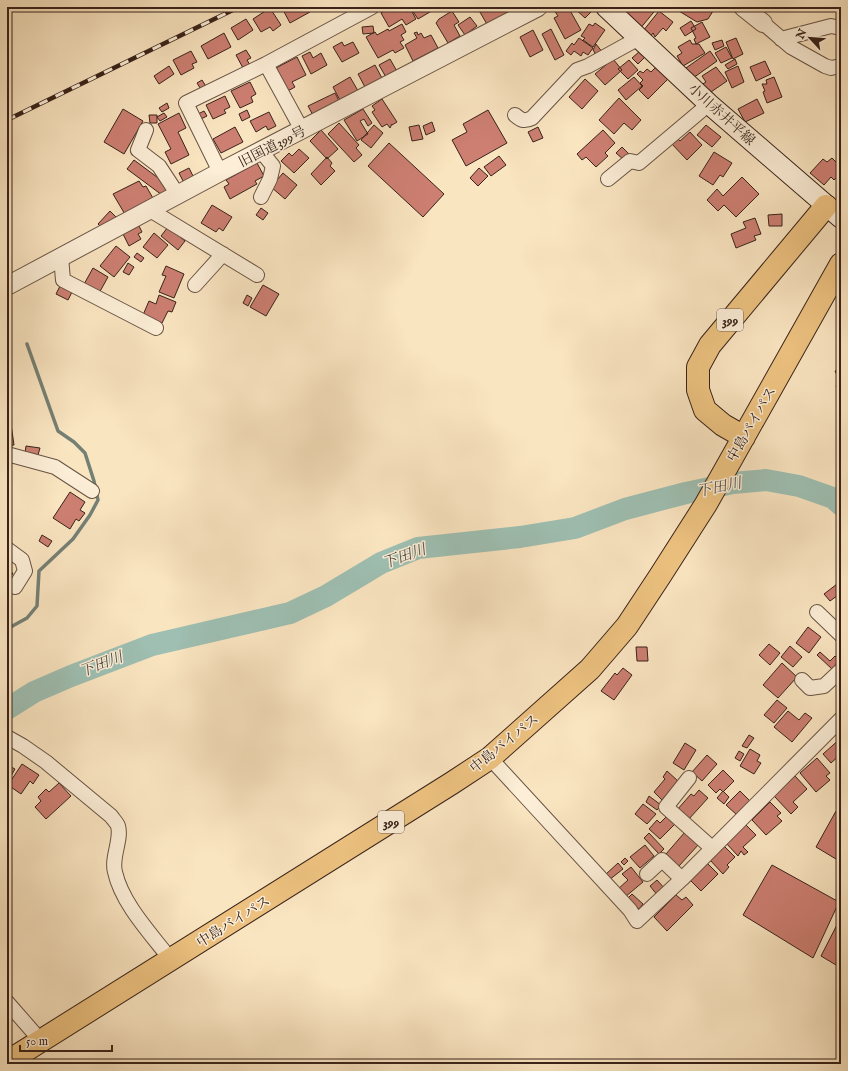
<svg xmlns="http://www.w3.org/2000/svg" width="848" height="1071" viewBox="0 0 848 1071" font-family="'IM FELL English','Noto Serif JP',serif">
<rect width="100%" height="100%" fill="#fae5c1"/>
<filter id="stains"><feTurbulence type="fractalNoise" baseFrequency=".005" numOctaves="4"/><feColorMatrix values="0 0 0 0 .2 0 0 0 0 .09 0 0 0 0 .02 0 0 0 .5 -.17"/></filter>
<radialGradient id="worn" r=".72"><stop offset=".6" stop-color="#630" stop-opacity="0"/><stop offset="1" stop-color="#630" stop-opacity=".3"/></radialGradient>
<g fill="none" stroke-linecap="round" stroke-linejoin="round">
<path stroke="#758075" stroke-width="3.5" d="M7,629L27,618L37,606L39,571L73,539L90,515L98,500L94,481L85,453L74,442L58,431L27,344"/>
<path stroke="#9ebfb2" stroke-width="22" d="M7,709L34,692L71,676L152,645L290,613L326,596L381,563L418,548L520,537L575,528L625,509L686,493L733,483L766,480L799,486L833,498L841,505"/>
</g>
<path fill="#cd7f72" stroke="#38221a" d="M283,7H307L310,12L290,23L282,8Z
M391,7H404L407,12L411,10L416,19L406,25L402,19L389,27L381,13Z
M410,7H434L435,9L418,19Z
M477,7H505L507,9L510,7L513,12L488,26Z
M559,7H568L581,30L565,39L554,18L558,16L554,10Z
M573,7H591L594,9L585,18Z
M626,7H658L639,30L620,14Z
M675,7H707L713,11L708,19L697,22L674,8Z
M270,8L281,25L273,31L270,27L261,32L253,19Z
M452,11L459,22L454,25L460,36L448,43L436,23L439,19Z
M659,11L673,22L666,31L663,28L655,37L653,33L650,37L643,31Z
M470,17L477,26L465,35L458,25Z
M246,19L253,30L238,40L231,28Z
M691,21L696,29L685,36L680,28Z
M702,22L710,37L696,44L694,39L696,38L691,28Z
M595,23L605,30L593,47L583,40L585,38L581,36L589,24L593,26Z
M402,24L406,32L401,35L404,40L400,42L404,48L395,53L393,50L378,58L366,37L375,32L377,35L388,29L389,31Z
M373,26L374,33L363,34L362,27Z
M551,29L564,55L555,60L542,34Z
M533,30L543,50L530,57L520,37Z
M417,32L418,35L421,33L424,38L431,35L438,48L413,61L405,45L417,38L414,33Z
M224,33L231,47L208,59L201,46Z
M579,38L593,48L588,55L583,52L581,56L574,51L571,55L566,51L572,43L574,45Z
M736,38L743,54L733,59L726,42Z
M690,40L692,44H699L705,53L683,66L677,56L682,53L678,47Z
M722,40L724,46L715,50L712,43Z
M342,42L344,46L353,42L359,53L342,62L333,47Z
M596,44L603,53L596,59L593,55L595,53L593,50Z
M726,47L732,58L721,63L715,53Z
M246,50L251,58L247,60L250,65L243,68L236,55Z
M191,51L197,62L192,64L194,68L181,75L173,60Z
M640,51L645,57L638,64L632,58Z
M710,51L717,61L693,78L686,68Z
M310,52L313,58L321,53L327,65L311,74L302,56Z
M297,57L306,75L292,82L295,87L286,92L274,69Z
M390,59L398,73L387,79L379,65Z
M613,59L622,70L605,85L595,74Z
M735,59L737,64L728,69L725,65Z
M629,60L638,70L628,79L618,69Z
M765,61L771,74L756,81L750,67Z
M375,65L383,80L366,89L358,74Z
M658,65L670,77L648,99L639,90L643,86L640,83L643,80L637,74L640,71L643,73L647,69L651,72Z
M169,66L174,74L159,84L154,76Z
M738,66L744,82L732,88L725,72Z
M716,67L727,81L708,94L701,85L706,82L702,76Z
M350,77L361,96L343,106L333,87Z
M634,77L642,86L626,100L618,90Z
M774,77L782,97L767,103L763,92L765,91L762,84H767L766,80Z
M585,79L598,91L582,109L569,97Z
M202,80L207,88L202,91L197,83Z
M250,82L256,94L251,97L253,102L240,108L231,91Z
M335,93L341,105L315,119L308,106Z
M225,96L230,107L224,110L226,113L213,119L206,105Z
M619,98L641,120L632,130L624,123L614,134L599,120Z
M382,99L397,122L392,125V124L390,128L387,124L382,127L372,112L375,110L372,106Z
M757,99L764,113L745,122L738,109Z
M167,103L169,108L162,112L159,108Z
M123,109L143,121L124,154L104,142Z
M363,109L372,123L368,126L364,119L360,121L368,134L357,141L344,120Z
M247,110L250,117L242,121L239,114Z
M488,110L507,143L466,166L452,140L467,132L463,124Z
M204,111L207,116L201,119L198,114Z
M269,112L276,126L268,130L266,126L256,132L250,121Z
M164,113L167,117L160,121L157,117Z
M179,113L186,128L178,132L189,155L171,164L165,152L171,149L158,124Z
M149,115H157V123H150Z
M432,122L435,131L426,135L423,126Z
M339,123L359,145L356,148L362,155L354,162L328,134Z
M374,125L383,133L371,148L361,140Z
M419,125L423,139L412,141L409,127Z
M706,125L721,137L712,147L697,135Z
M235,127L243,142L221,153L213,139Z
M538,127L543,138L533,142L528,132Z
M321,130L338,149L327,159L310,141Z
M603,130L615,143L605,153L608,156L596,167L586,157L582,160L577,154Z
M690,132L702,145L687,160L671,143L677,138L680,141Z
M389,143L444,194L423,217L368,166Z
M622,147L629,154L624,160L616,153Z
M299,149L309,158L294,173L281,161L289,153L292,156Z
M714,152L732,163L723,177L720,175L713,185L699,176Z
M499,156L506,165L491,176L484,167Z
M327,157L332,163L330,166L335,171L321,185L311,174Z
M832,158L841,167V173L834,180L831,177L824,185L810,173L823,159L827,162Z
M134,160L169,186L162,195L127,169Z
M257,163L264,176L255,181L257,184L230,199L224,187L229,184L226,180Z
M189,168L195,180L185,185L179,173Z
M479,168L488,176L478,186L470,178Z
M283,173L297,185L285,199L271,187Z
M742,177L759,194L736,217L724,205L718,211L707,200L717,189L723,196Z
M139,181L143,187L146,186L154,200L126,216L113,194Z
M212,205L232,217L223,231L219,228L216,232L201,223Z
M261,208L268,213L263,220L256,215Z
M110,211L117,218L105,231L98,224Z
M782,214V226H769L768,215Z
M755,218L761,234L754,236L756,240L736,248L731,234L746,228L743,222Z
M139,226L142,232L138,234L141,239L129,246L123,234Z
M168,227L185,241L178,250L161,236Z
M154,233L168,245L157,258L143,247Z
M116,246L130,257L114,277L100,266Z
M137,253L144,258L141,262L134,257Z
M128,263L134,267L129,275L123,272Z
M166,266L184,274L174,298L159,292L166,276L162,275Z
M93,268L108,277L98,295L83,286Z
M263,285L279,294L266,316L250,307Z
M60,286L72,292L68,300L56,294Z
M159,295L176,302L172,312L168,311L162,323L143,315L149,301L156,304Z
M247,295L252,298L248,306L243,303Z
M841,368V395L836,386L840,381L835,371Z
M11,424L14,445L7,446V425Z
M26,446L40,448L38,455L25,453Z
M70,492L85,502L80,510L85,513L79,521L76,519L70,529L53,518Z
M42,535L52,541L48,547L39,541Z
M7,565L13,574L7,578Z
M841,581V593L830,601L824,594Z
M808,627L821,637L809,653L796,643Z
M769,644L780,653L770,665L759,655Z
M790,646L802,657L793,667L781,657Z
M636,647H647L648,661H637Z
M820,652L830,661L835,656L840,661L832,669L817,655Z
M782,663L797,677L778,698L763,685Z
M623,668L632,675L614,700L601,691L615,673L617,675Z
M777,700L787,708L774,723L764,715Z
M788,711L799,720L805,713L812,718L792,742L774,727Z
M749,735L754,738L747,748L742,746Z
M841,738V754L831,763L823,754Z
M685,743L696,750L684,770L673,763Z
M750,749L760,755L757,761L761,763L754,774L740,766Z
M739,751L744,754L740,761L735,758Z
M707,755L717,764L702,781L692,772Z
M817,758L830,773L826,776L830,780L816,792L800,773Z
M22,764L39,775L33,784L30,781L21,794L8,785Z
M7,765L15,769L11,776L7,774Z
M723,770L734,781L723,792L720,789L716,793L708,785Z
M667,771L678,781L662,800L654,792L665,779L663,777Z
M795,776L807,789L793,802L798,807L791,814L774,796Z
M59,783L71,796L46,819L35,807L41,801L38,797L46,789L49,792Z
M699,790L708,798L688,820L677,810L691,794L694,796Z
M723,791L729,797L724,804L717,798Z
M740,791L751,802L737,815L726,805Z
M649,796L661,805L657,810L646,802Z
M770,802L781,813L777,816L782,821L766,835L752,820Z
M643,804L656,814L647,824L635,814Z
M836,811L841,814V862L816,847Z
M668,815L676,823L660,839L649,829L657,820L660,823Z
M745,824L756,835L743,847L748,852L744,855L741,851L738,856L726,843Z
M685,832L699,844L679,866L666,854Z
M649,833L664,849L659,854L644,838Z
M645,845L654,856L640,868L630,857Z
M724,846L735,857L727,865L729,867L723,874L710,860Z
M625,858L628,861L624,865L621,862Z
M706,862L718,874L701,891L689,879Z
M618,863L623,869L609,880L605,875Z
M772,865L839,902L813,958L743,915Z
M631,867L643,882L625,897L618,889L628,880L622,874Z
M657,880L666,890L658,896L650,886Z
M632,894L643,904L639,909L636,906L634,909L626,900Z
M676,895L682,900L686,897L693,905L667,931L654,917Z
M841,917V968L821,956Z"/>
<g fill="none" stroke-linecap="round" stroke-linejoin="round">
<g stroke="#685344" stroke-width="16">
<path id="minor" d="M763,23L791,47L825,66L831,68L841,66
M781,39L831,26L841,28
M266,64L302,130
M515,115C521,120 524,122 532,118L577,70L588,66L639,38
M146,130L138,150L159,166L178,195
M261,151L273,166L270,179L261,197
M220,172L186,103L266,64L372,7
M608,179L630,161L639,163L709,104
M150,210L257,275
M61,257L63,280L156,328
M195,285L223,254
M7,454L55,467L92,491
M7,549L22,560L25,571L15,587
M817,612L841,635
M802,680L810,688L824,686L841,670
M7,737L23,746L46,762L111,816C113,819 117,823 118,826C122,839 111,858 115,872C122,904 152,935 171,960
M490,758L630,910L637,921L682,879L841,719
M689,778L666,807L712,848
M647,874L662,860L682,879
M7,1002L41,1041"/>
</g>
<g stroke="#685344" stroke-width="20">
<path id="tertiary" d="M743,7L763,23
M7,286L220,172L538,7"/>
</g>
<g stroke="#38221a" stroke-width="22">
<path id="secondary" d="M606,7L709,104L841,218"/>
</g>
<g stroke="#38221a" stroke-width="24">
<path id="trunk" d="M744,437L723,425L705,410L698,390V367L710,345L826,206
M7,1062L452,783L490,758L590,669L627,626L660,576L706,504L841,264"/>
</g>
<use href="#minor" stroke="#fceed7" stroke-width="14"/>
<use href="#tertiary" stroke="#fceed7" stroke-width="18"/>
<use href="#secondary" stroke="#fceed7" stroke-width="20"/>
<use href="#trunk" stroke="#edc280" stroke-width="22"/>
<g stroke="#38221a" stroke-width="4.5">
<path id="rail" d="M7,120L239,7"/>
</g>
<use href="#rail" stroke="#fceed7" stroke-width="3" stroke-dasharray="9" stroke-linecap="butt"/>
</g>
<g text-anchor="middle" stroke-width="3" stroke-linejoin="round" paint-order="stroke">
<g fill="#fceed7" stroke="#735f53" stroke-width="1">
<rect x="717" y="309" width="26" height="22" rx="3"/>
<rect x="378" y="811" width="26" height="22" rx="3"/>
</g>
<g font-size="13" font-weight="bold" fill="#38221a">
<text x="730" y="325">399</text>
<text x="391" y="827">399</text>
</g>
<g font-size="14" fill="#38221a" stroke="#fceed7">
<text transform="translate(722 114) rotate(42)" y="5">小川赤井平線</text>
<text transform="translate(272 146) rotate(-27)" y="5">旧国道399号</text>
<text transform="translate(751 424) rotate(-60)" y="5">中島バイパス</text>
<text transform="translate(504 743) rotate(-39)" y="5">中島バイパス</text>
<text transform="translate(233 921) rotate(-32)" y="5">中島バイパス</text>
</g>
<g font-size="15" font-style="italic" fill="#575148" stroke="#fceed7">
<text transform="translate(719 487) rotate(-12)" y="5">下田川</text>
<text transform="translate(404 556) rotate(-20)" y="5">下田川</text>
<text transform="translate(101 664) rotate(-21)" y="5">下田川</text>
</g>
</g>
<rect width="848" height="1071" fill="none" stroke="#fae5c1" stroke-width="24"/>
<rect x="8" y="8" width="832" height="1055" fill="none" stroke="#38221a" stroke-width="2"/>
<rect x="12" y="12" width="824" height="1047" fill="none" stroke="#38221a"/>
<g transform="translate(810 38) rotate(296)" stroke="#fceed7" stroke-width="3" paint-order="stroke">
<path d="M0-3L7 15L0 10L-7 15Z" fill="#38221a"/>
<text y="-6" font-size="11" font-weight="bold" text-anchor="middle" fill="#38221a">N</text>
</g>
<path d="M20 1045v6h92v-6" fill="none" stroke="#38221a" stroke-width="2"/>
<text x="26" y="1045" font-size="12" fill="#38221a" stroke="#fceed7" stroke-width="3" paint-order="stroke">50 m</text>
<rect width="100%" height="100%" filter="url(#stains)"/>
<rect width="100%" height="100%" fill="url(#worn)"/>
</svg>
